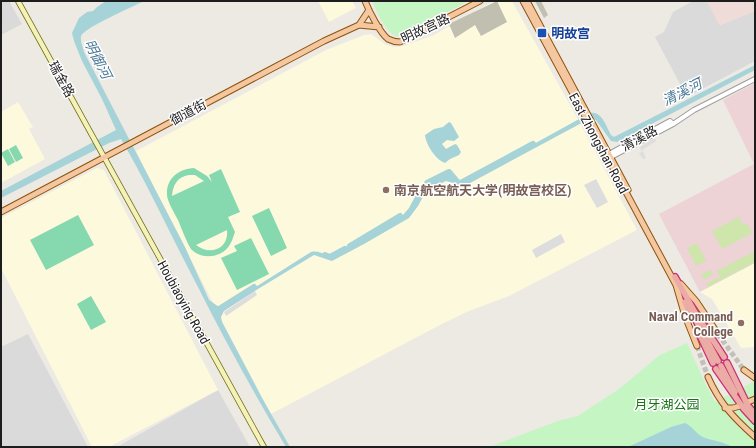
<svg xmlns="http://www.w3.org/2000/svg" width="756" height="448" viewBox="0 0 756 448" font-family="'Roboto Condensed','Noto Sans SC',sans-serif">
<rect width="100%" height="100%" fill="#ede9e3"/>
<path fill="#dbdada" d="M1,1H9L22,24L1,35Z
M693,1H707L720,25L755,11V61L687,97L655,37L664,32L673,12Z
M28,334L88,447H1V347Z
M218,390L250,447H117Z"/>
<path fill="#edd3d5" d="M755,83V263L700,292L659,214L754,164L723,100Z"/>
<path fill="#fdf9dd" d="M318,1H352L356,8L329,22Z
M494,1H512L579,121L637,230L509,296L469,311L442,324L271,414L223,323L136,151L326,50L364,35L371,34L385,44L393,47L403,46L434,35Z
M18,102L33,127L29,129L45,159L1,183V112Z
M97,168L104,170L218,390L109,447H92L1,268V218Z
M755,263V347L741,348L712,299L700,292Z"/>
<path fill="#efdbd7" d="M707,1H755V11L719,25Z"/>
<path fill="#c1bfb0" d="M497,1L507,22L481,36L475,25L455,38L449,24Z
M535,1H541L548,15L544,18Z"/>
<path fill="#cee5ac" d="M739,217L743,225L747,223L752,233L722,249L712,231Z
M697,243L706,261L696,266L687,248Z
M755,251V262L708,287L706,284L720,277L717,271Z
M710,270L713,275L704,280L701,275Z"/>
<path fill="#c4f5c3" d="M372,1H468L409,33C405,35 401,37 396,36C386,33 376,10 372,1Z
M687,343L705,383L715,402L755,381V447H489L558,421L578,416L619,389L660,355Z"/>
<path fill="#86d8af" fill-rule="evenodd" d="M16,145L23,158L16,162L9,149Z
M8,149L15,162L8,166L1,153Z
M194,168L207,176L212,182L209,175L221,169L240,212L228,217L235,232C233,237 232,242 229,246C221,258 201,260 191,249C187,243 181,227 178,220C175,214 167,201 167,195C166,178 179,169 194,168ZM189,175H195L204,181L172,196C173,185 177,177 189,175ZM227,230C229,249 210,256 196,245Z
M269,208L287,248L271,256L252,216Z
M78,215L94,245L46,270L30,240Z
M251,238L269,274L237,290L221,258L237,251L234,246Z
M91,296L106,322L91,330L77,304Z"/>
<path fill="#ddd" d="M655,138L656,141L642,150L646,158L643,159L639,153L642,152L640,147Z
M596,179L608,202L597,208L584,185Z
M561,234L565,242L536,258L532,250Z
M255,291L257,295L226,316L224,312Z"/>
<path fill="#a6d3d8" d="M106,1H144C134,6 84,28 81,36C80,41 83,47 84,52L185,247L209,300L219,307H224L311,252C320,250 325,256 333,256L390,224L402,216L409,208L417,193L431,182L444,176H450L460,183L494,166L590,113C602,111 606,126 611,135L614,137L755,65V70L617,142L611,141L596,120L589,119L459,189L455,187L453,183L446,181L433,187L425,193L418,206L409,218L364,244L332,261L314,255L258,289L224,311L221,317L222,322L262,398L290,447H286C255,395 225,341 198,287C172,238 149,187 121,139L109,143L1,198V191L116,130L102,99L82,61L74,41L72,33L79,18L87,12L93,11L97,7Z
M449,122L451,123L459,137L454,141L447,140L442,144L446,149L455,144L457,145L461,152L459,155L450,159L445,163C436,160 426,145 425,135L434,129L443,127Z
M685,423C693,426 696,435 705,438C714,441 725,442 732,447H628L671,427Z"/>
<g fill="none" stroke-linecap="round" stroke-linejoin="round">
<path stroke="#a6d3d8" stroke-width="6" d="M421,193L427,183L449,172L459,184L533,144
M350,246L400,216
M325,255L330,257L345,249
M216,311L254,287"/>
<path stroke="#c3c0bb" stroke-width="5" stroke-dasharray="5 2.5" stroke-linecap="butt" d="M718,334L744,370
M697,346L708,377"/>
<g stroke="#9e9e9e" stroke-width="6">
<path id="tertiary" d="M607,157L609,154L670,121L673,124
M608,157H611L673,124L694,110L755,79"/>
</g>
<g stroke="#6c6c0c" stroke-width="6">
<path id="secondary" d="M18,1L264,447"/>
</g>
<g stroke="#8c530a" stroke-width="7">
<path id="primary" d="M365,1C369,11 380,33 388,39C392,41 396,42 400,42L480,1
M523,1L676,285L685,316L697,346
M527,1L628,190
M359,25L369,10
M1,212L324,41L359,25L379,27
M681,284L696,301L718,334
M744,370L755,378
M708,377C720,404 734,418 755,437
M748,402L755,399
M725,408H733L740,406"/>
</g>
<g stroke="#cc2f77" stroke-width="8">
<path id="trunk" d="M675,277L696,314L724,357
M685,302L692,318
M693,315L718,361
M700,335L713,363
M727,363L748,406L755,414
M721,366L735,392
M716,369L744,409L755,421"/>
</g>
<use href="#tertiary" stroke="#fff" stroke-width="4"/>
<use href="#secondary" stroke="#f5f1ba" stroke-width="4.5"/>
<use href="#primary" stroke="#f5c7a1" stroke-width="5"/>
<use href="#trunk" stroke="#eaaca4" stroke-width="5.5"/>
</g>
<rect fill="#1a4fb4" stroke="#fff" stroke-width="1.5" x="537" y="28" width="10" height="10" rx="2"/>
<g fill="#8d6e63" stroke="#fff" stroke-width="1.5">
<circle cx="386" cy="190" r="4"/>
<circle cx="741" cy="323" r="4"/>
</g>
<g text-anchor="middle" stroke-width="3" stroke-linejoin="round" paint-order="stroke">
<g font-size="13" fill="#1d1d1d" stroke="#fff">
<text transform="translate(425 28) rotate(-25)" y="5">明故宫路</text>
<text transform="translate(62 79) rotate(61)" y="5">瑞金路</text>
<text transform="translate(188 112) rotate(-28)" y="5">御道街</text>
<text transform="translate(639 138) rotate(-28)" y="5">清溪路</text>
<text transform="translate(599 143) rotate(62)" y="5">East Zhongshan Road</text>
<text transform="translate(184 302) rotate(61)" y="5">Houbiaoying Road</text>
</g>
<g font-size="13" font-weight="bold" fill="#164399" stroke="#fff" text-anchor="start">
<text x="551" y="38">明故宫</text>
</g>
<g font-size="13" font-weight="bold" fill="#785e54" stroke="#fff" text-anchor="start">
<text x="394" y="195">南京航空航天大学(明故宫校区)</text>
<text x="733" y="321" text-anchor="end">Naval Command<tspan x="733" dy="15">College</tspan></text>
</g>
<g font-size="13" fill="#157312" stroke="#fff">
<text x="667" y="409">月牙湖公园</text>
</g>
<g font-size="14" font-style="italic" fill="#4a7897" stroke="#fff">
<text transform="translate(98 59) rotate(63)" y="5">明御河</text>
<text transform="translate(682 92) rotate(-27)" y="5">清溪河</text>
</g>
</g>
<rect width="756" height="448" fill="none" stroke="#1d1d1d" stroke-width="4"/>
</svg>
